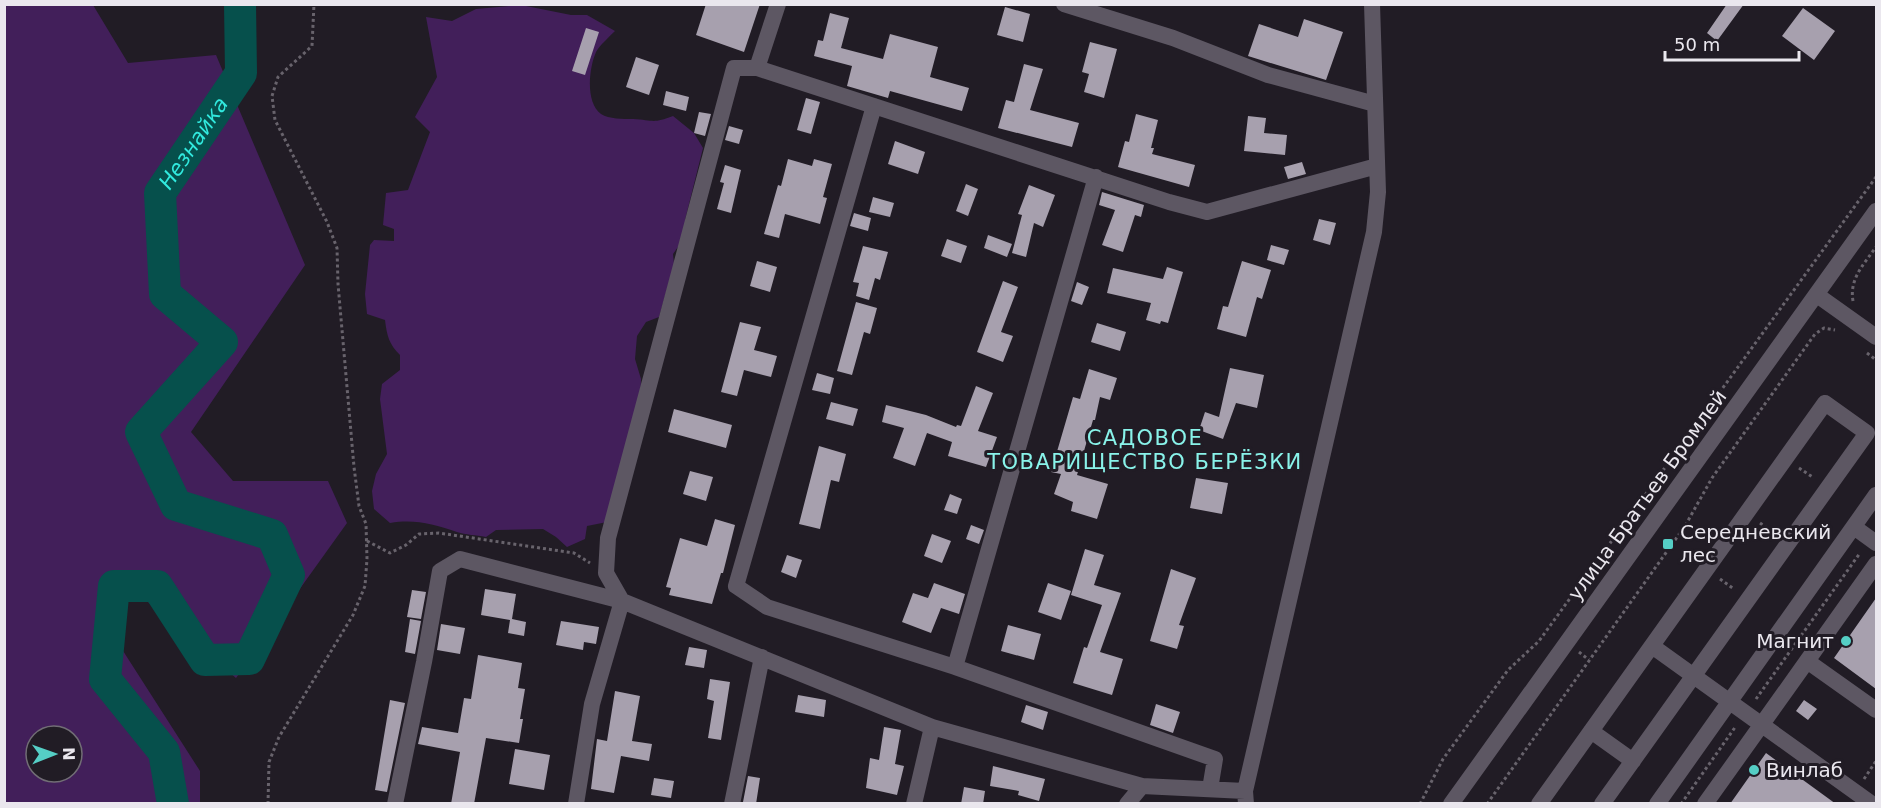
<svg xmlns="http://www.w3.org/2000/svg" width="1881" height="808" viewBox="0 0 1881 808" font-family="'DejaVu Sans',sans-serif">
<rect width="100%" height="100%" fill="#211c25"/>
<path fill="#421f5a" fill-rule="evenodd" d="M5,4L93,5L128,63L216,55L305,265L191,432L233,481H328L347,523L236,678L133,589L109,629L200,771V803H5ZM36,736H72V772H36Z
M521,5L571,15H587L615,31C609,37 600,45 596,52C589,68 585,102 601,114C609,119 623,119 633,119C653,120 653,124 673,116L694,133L703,148L685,220V237L673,254L674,264L659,317L646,322L637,336L635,359L641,379L640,408L612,521L587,526L585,539L567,547L556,537L543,529L496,530L486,537C476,535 466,535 457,532C433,524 415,519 390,523L374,509L372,491L376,474L387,454L380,399L382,384L400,370V355C389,344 387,336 385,320L367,314L365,294L370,245L374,240L394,241V229L383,225L386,193L408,190L430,132L415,117L437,77L426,17L452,21L476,9Z"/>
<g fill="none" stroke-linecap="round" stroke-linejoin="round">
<path stroke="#06504c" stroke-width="32" id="s1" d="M173,804L164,752L105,679L114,586H157L205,660L249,659L289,575L272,535L176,505L141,432L222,342L165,294L160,193L241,73L240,4"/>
</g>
<path fill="#a7a0ae" d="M706,4H760L744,52L696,35Z
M1727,4H1744L1717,41L1707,33Z
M1005,7L1030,14L1023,42L997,35Z
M1803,8L1835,31L1814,60L1782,36Z
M830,13L849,18L841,48L883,59L890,34L938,47L930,77L969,88L962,111L890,91L888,98L847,86L852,66L814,56L818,40L823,41Z
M1304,19L1343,32L1326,80L1248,56L1259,24L1298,37Z
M586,28L599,32L585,75L572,71Z
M1090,42L1117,49L1104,98L1084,92L1089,74L1082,72Z
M636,57L659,65L649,95L626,87Z
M1024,64L1043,69L1030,110L1079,123L1072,147L998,128L1006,100L1014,102Z
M666,91L689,97L686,111L663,105Z
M806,98L820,102L811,134L797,130Z
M699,112L711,114L705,136L694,133Z
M1136,114L1158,120L1151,148H1154L1152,154L1195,165L1189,187L1118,167L1125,141L1129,142Z
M1248,116L1266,118L1264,133L1287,135L1285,155L1244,151Z
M729,126L743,130L739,144L725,140Z
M895,141L925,152L918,174L888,164Z
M788,159L812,166L814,159L832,164L823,197L827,198L820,224L785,214L779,238L764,234L778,185L781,186Z
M1302,162L1306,174L1288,179L1284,167Z
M725,165L741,170L731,213L717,209L724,183L720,182Z
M966,184L978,189L968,216L956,211Z
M1029,185L1055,195L1043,227L1034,223L1026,257L1012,253L1022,215L1018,214Z
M1102,192L1144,205L1141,217L1135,215L1123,252L1102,245L1115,210L1099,205Z
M873,197L894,203L890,217L869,212Z
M854,213L871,218L868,231L850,226Z
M1319,219L1336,223L1330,245L1313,240Z
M988,235L1012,244L1007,257L984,248Z
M947,239L967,246L961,263L941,256Z
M1271,245L1289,250L1284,265L1267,260Z
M863,246L888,252L880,280L875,278L869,300L856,296L859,283L853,282Z
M757,261L777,267L770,292L750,286Z
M1242,261L1271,270L1262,299L1257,297L1246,337L1217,329L1223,306L1228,307Z
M1167,267L1183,272L1168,323L1161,321L1160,324L1146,320L1151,303L1107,293L1113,268L1163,279Z
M1003,281L1018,287L1001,332L1013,336L1003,362L977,352Z
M1077,282L1089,287L1082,305L1071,301Z
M856,302L877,308L870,334L864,332L852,375L837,371Z
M740,322L761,327L754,350L777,356L771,377L744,370L737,396L721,392Z
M1097,323L1126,332L1120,351L1091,342Z
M1230,368L1264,375L1257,408L1236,403L1223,439L1199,430L1205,412L1219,417Z
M1089,369L1117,378L1110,400L1100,397L1095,420H1093L1077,475L1108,484L1097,519L1071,511L1073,502L1054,494L1061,474L1051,472L1073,397L1080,399Z
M817,373L834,378L830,394L812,390Z
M976,386L993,393L978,431L997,437L986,467L948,456L952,442L927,433L915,466L893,458L904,428L882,422L886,405L926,415L956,427L957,425L961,426Z
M831,402L858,409L853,426L826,419Z
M674,409L732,425L726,448L668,432Z
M819,446L846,454L839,482L831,480L820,529L799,524Z
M690,471L713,477L706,501L683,494Z
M1196,478L1228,483L1222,514L1190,508Z
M950,494L962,499L957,514L944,510Z
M715,519L735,525L723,573H721L712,604L669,595L671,588L666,587L680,538L707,546Z
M971,525L984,530L979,544L966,539Z
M932,534L951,541L942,563L924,556Z
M1085,549L1104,555L1094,585L1121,593L1100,652L1123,659L1112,695L1073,683L1084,647L1087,648L1102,605L1071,595Z
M787,555L802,560L796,578L781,572Z
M1171,569L1196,578L1179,625L1184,626L1177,649L1150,641Z
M934,583L965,594L959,614L941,608L931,633L902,622L913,593L928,598Z
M1048,583L1071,591L1061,620L1038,612Z
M485,589L516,594L512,619L526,622L524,636L508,633L510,620L481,615Z
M412,590L426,592L421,619L407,617Z
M1876,598V689L1834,658Z
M410,619L421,621L415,654L405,652Z
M561,621L599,627L596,644L584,642L583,650L556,645Z
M441,624L465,628L460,654L437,650Z
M1008,625L1041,634L1034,660L1001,651Z
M689,647L707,650L704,668L685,665Z
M478,655L522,663L518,688L525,689L520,719H523L519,743L486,738L474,804H451L460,752L418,744L422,727L458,733L464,698L471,699Z
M710,679L730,682L721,740L708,738L714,701L707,699Z
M615,691L640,696L632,741L652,744L649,761L621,756L614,793L591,789L597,739L607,741Z
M798,695L826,700L824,717L795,712Z
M390,700L405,703L387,792L375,790Z
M1804,700L1817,709L1808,720L1796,711Z
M1156,704L1180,712L1173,733L1150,725Z
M1026,705L1048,712L1043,730L1021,722Z
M884,727L901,730L895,764L904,766L897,795L866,788L870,758L879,760Z
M515,749L550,755L544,790L509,784Z
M1766,753L1803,780L1836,804H1730Z
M993,766L1045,779L1039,801L1018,795L1019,791L990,786Z
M748,776L760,778L756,804L743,802Z
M654,778L674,781L671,798L651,795Z
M964,787L985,791L983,804H961Z"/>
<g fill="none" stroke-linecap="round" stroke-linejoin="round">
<path stroke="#68636c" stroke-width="3" stroke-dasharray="3 3" stroke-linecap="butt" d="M1853,301C1849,279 1864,264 1876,247
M1867,353L1876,360
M1799,468L1814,478
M1760,523L1774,533
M367,541L390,553L406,545L419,534L439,533L574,553L590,563
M1720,579L1734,589
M1579,652L1589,660
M1756,699L1860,553
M1864,779L1876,761
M268,804L269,762L279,737L353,615L365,586L367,559L366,524L359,506L354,467L338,284L337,248L327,222L275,120L272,96L278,77L312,46L314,4
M1420,804L1443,759L1508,670L1539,641L1876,177
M1487,804L1685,526L1712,478L1815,334L1824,328L1835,330
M1681,804L1736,726"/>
<path stroke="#5d5763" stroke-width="16" d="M1064,4L1173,38L1268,75L1375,104
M757,68L778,4
M874,106L736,586L767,607L955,667L1215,759L1210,789
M1817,295L1876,337
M1854,527L1876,543
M1876,564L1807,661L1876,710
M1652,646L1872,804
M955,667L1096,177
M1591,731L1633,761
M395,804L424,662L440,571L460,559L622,601L932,727L1142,786L1245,791
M576,804L592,704L622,601L606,573L608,538L734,68H757L1169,202L1207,212L1377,166
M732,804L762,657
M914,804L932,727
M1127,804L1142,786
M1246,804L1245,791L1374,232L1378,192L1372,4
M1451,804L1876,211
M1539,804L1825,403L1867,433L1602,804
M1657,804L1876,495
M1705,804L1807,661"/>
</g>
<g fill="#55cec5" stroke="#211c25" stroke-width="2">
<rect x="1662" y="538" width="12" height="12" rx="3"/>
<circle cx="1846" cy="641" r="6"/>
<circle cx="1754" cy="770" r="6"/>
</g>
<g text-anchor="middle" stroke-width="6" stroke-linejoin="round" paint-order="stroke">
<g font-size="20" fill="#eae7ee" stroke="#211c25">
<text transform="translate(1647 495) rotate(-54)" y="7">улица Братьев Бромлей</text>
</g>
<g font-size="20" fill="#eae7ee" stroke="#211c25" text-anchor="start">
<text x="1680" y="539">Середневский<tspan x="1680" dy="23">лес</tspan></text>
<text x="1834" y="648" text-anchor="end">Магнит</text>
<text x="1766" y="777">Винлаб</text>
</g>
<g font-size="21" font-style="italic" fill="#31e9de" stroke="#211c25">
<text dy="7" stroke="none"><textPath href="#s1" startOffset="1090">Незнайка</textPath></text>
</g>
<g font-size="21" letter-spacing="1.5" fill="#89f3ea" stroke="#211c25">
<text x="1145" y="445">САДОВОЕ<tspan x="1145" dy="24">ТОВАРИЩЕСТВО БЕРЁЗКИ</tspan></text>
</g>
</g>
<rect width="1881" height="808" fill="none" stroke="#eae7ee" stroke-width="12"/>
<g transform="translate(54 754) rotate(89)"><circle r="28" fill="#211c25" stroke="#716d75" stroke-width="1.5"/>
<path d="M0-4.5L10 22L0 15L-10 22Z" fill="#55cec5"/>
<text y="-9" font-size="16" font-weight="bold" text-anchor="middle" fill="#eae7ee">N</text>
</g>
<path d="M1665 51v9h134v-9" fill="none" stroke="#eae7ee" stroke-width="3"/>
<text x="1674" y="51" font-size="18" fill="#eae7ee" stroke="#211c25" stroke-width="4.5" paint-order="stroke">50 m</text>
</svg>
